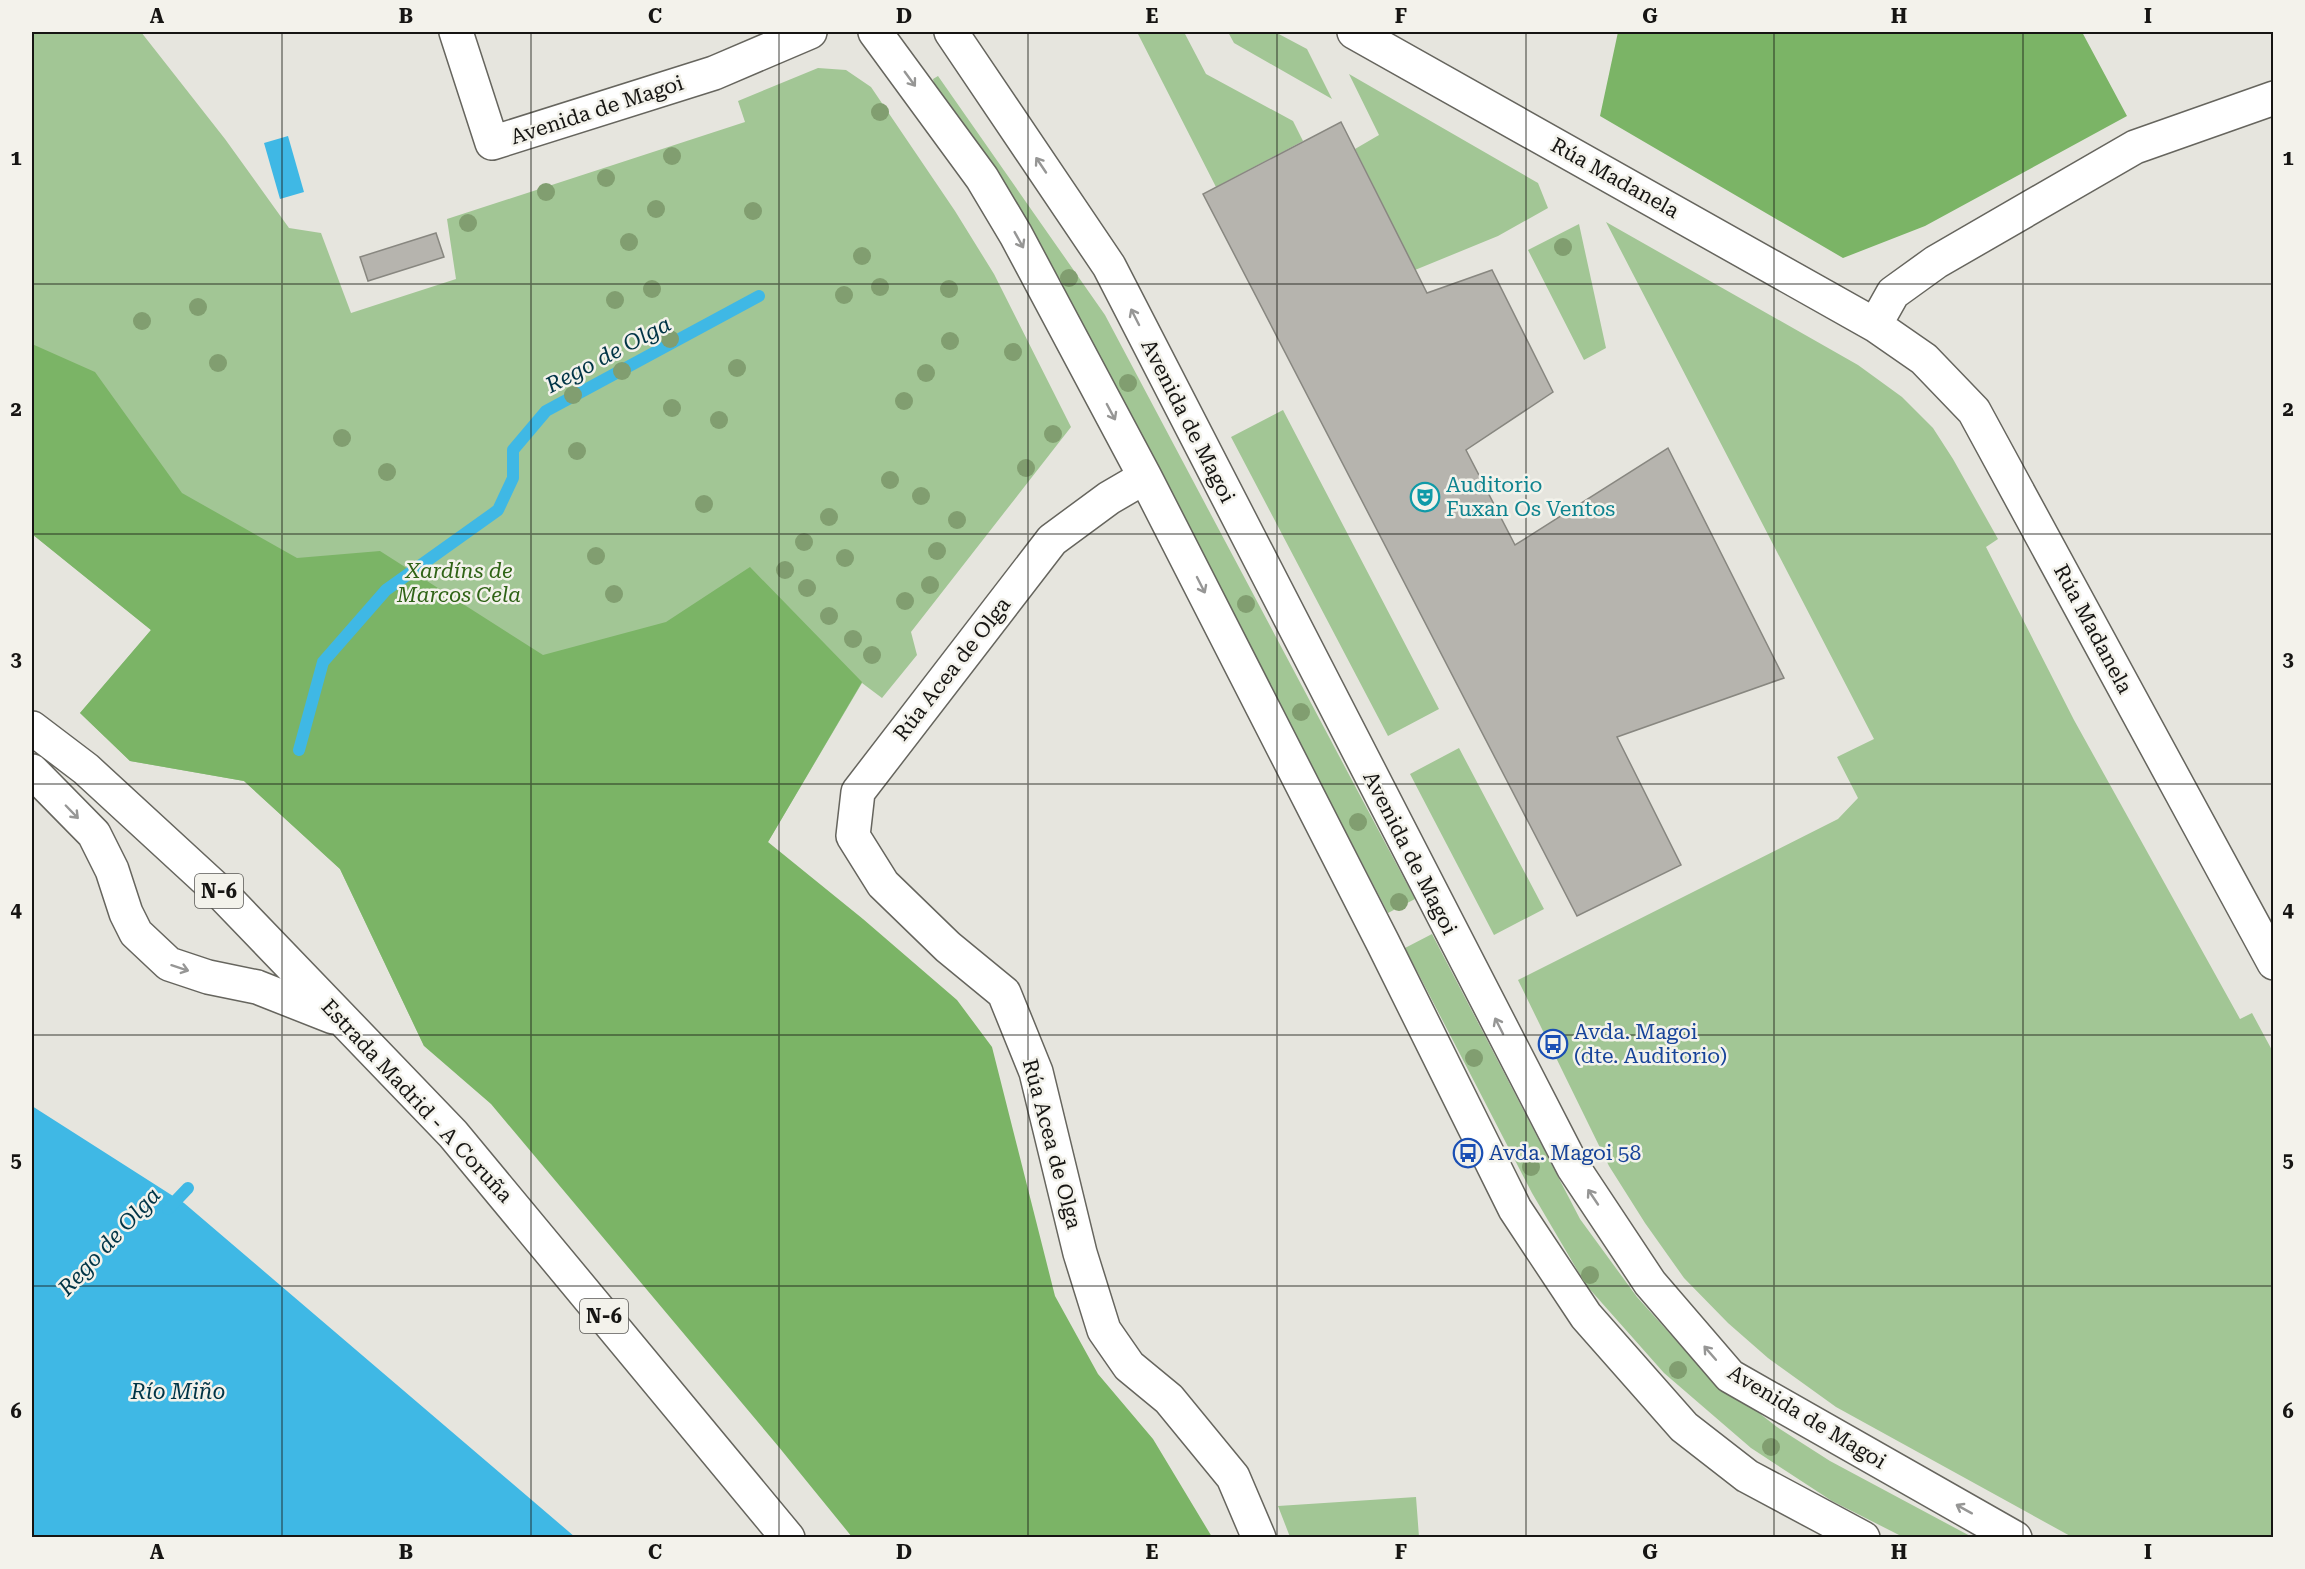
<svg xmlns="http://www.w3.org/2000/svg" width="2305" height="1569" viewBox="0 0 2305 1569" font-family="'Roboto Serif',serif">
<rect width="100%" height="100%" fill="#e6e5de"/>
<path fill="#a2c695" d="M32,32H141L225,139L289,228L321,233L351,313L456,279L447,219L745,122L738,101L818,68L846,70L871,87L955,211L994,274L1071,427L911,632L917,655L882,698L862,683L768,842L424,1046L340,869L244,781L130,761L80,713L151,630L32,534Z
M1137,32H1184L1206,74L1293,121L1303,141L1216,187Z
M1228,32H1275L1307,49L1332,99L1234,43Z
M1349,74L1538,183L1548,208L1498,236L1415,270L1355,149L1379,135Z
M938,76L1105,315L1415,899L1388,913L1083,326L1045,263L1032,230L986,159L934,84L933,79Z
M1606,222L1858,365L1902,397L1933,428L1953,459L1998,539L1986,547L2074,720L2240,1019L2252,1013L2273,1052V1537H2072L1836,1407L1768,1358L1728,1323L1684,1278L1645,1223L1609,1166L1518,980L1838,819L1858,798L1837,757L1874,739Z
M1579,224L1606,348L1584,360L1528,250Z
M1283,410L1439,709L1388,736L1231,437Z
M1459,748L1544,909L1494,935L1410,774Z
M1432,934L1580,1219L1637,1297L1700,1367L1777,1427L1830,1461L1972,1537H1903L1832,1501L1751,1448L1664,1373L1586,1285L1532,1193L1405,948Z
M1416,1497L1419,1537H1290L1278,1506Z"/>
<path fill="#7bb466" d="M1618,32H2082L2127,116L1925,226L1843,258L1600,116Z
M32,344L95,372L182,493L297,558L380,551L543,655L666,622L750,567L862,682L768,842L863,919L957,1000L992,1047L1055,1296L1098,1374L1153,1439L1212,1537H852L778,1446L491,1104L424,1046L340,869L244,781L130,761L80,713L151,630L32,534Z"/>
<path fill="#3fb8e5" d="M288,136L304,192L280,199L264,143Z
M32,1106L184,1203L575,1537H32Z"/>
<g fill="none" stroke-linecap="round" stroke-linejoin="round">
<path stroke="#3fb8e5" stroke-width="12" d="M299,750L323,662L386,590L498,510L513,478V450L546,411L759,296
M168,1209L188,1188"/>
</g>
<path fill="#b6b4ae" stroke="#888780" stroke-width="1.5" d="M1341,122L1427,293L1492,270L1553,392L1466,450L1515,545L1668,448L1784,678L1617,737L1681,865L1577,916L1203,194Z
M436,233L444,257L368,281L360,257Z"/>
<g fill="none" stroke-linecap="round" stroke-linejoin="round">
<g stroke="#66655e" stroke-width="36">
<path id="minor" d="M456,32L492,143L714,73L810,32
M875,32L982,178L1016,235L1145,477L1383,943L1515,1209L1586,1316L1684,1427L1747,1476L1863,1538
M951,32L1109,266L1573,1167L1650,1283L1730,1376L2015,1538
M1354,32L1875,325L1924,359L1974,411L2274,963
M1875,325L1893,293L1936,262L2135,147L2274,98
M1145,477L1109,498L1052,540L858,792L853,836L883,884L948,947L1004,993L1036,1072L1080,1253L1104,1330L1129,1366L1169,1399L1233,1477L1259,1538"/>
</g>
<g stroke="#66655e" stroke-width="36">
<path id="highway" d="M32,728L86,769L224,896L453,1134L788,1538
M32,771L94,834L112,870L126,913L136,933L169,964L208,977L257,987L333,1017"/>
</g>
<use href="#minor" stroke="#fff" stroke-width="33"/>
<use href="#highway" stroke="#fff" stroke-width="33"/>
</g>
<g fill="#819e70">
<circle cx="880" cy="112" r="9"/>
<circle cx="672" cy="156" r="9"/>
<circle cx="606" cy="178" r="9"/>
<circle cx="546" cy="192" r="9"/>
<circle cx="656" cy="209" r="9"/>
<circle cx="753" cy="211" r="9"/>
<circle cx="468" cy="223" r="9"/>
<circle cx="629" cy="242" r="9"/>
<circle cx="1563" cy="247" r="9"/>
<circle cx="862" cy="256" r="9"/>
<circle cx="1069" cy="278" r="9"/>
<circle cx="880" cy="287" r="9"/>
<circle cx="652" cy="289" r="9"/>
<circle cx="949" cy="289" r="9"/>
<circle cx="844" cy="295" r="9"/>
<circle cx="615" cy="300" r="9"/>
<circle cx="198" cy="307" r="9"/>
<circle cx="142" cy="321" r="9"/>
<circle cx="670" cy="339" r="9"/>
<circle cx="950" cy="341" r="9"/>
<circle cx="1013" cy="352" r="9"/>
<circle cx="218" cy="363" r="9"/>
<circle cx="737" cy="368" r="9"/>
<circle cx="622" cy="371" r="9"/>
<circle cx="926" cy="373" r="9"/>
<circle cx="1128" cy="383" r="9"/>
<circle cx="573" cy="395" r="9"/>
<circle cx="904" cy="401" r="9"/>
<circle cx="672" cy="408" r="9"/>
<circle cx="719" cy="420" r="9"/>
<circle cx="1053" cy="434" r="9"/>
<circle cx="342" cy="438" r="9"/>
<circle cx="577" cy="451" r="9"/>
<circle cx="1026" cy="468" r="9"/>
<circle cx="387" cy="472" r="9"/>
<circle cx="890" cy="480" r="9"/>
<circle cx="921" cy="496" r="9"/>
<circle cx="704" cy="504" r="9"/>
<circle cx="829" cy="517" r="9"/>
<circle cx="957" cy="520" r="9"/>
<circle cx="804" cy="542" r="9"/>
<circle cx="937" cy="551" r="9"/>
<circle cx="596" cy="556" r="9"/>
<circle cx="845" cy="558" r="9"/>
<circle cx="785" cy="570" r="9"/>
<circle cx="930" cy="585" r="9"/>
<circle cx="807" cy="588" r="9"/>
<circle cx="614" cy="594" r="9"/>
<circle cx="905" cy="601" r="9"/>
<circle cx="1246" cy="604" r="9"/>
<circle cx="829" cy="616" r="9"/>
<circle cx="853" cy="639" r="9"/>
<circle cx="872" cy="655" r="9"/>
<circle cx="1301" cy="712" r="9"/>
<circle cx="1358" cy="822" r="9"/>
<circle cx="1399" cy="902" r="9"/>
<circle cx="1474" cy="1058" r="9"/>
<circle cx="1531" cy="1167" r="9"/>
<circle cx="1590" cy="1275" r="9"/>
<circle cx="1678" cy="1370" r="9"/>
<circle cx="1771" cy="1447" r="9"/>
</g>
<defs><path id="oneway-shaft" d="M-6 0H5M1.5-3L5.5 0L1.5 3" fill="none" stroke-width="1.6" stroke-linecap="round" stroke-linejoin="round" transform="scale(1.5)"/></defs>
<g stroke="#969695">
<use href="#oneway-shaft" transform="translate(910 79) rotate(54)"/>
<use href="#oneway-shaft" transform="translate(1041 165) rotate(-124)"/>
<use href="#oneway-shaft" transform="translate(1019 240) rotate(61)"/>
<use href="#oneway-shaft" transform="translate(1135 317) rotate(-117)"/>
<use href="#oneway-shaft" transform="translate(1111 412) rotate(62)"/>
<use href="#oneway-shaft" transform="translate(1201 585) rotate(63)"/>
<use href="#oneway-shaft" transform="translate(72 812) rotate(46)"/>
<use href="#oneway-shaft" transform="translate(180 968) rotate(18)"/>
<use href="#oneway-shaft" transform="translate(1499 1026) rotate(-117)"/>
<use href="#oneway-shaft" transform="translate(1593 1197) rotate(-124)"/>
<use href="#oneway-shaft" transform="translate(1710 1353) rotate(-131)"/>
<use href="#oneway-shaft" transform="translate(1964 1509) rotate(-151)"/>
</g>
<path fill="none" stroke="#161513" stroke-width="1.5" stroke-opacity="0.55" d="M282,32V1538M531,32V1538M779,32V1538M1028,32V1538M1277,32V1538M1526,32V1538M1774,32V1538M2023,32V1538M32,284H2274M32,534H2274M32,784H2274M32,1035H2274M32,1286H2274"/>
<defs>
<g id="theatre-ring" transform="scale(1.5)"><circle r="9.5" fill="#f3f2eb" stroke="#0f9aa8" stroke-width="1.5"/><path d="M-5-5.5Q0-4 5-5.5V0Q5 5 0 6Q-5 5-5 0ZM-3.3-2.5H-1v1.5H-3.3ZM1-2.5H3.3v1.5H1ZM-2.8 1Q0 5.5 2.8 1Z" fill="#0f9aa8"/></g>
<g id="bus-ring" transform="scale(1.5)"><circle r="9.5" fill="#f3f2eb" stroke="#1a4fb4" stroke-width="1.5"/><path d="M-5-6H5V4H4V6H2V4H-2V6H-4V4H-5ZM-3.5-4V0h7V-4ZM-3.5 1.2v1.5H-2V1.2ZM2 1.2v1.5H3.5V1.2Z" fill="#1a4fb4"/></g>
</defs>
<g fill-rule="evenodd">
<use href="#theatre-ring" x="1425" y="497"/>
<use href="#bus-ring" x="1553" y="1044"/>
<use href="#bus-ring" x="1468" y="1153"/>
</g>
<g text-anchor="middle" stroke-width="5" stroke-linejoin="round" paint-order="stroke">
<g fill="#f3f2eb" stroke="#585754" stroke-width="1.5">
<rect x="195" y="874" width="48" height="34" rx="4.5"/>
<rect x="580" y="1299" width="48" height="34" rx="4.5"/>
</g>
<g font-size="20" font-weight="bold" fill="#161513">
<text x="219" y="898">N-6</text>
<text x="604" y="1323">N-6</text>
</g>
<g font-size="21" fill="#161513" stroke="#f3f2eb">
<text transform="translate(597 110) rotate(-18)" y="7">Avenida de Magoi</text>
<text transform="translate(1615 178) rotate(29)" y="7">Rúa Madanela</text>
<text transform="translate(1188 421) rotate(63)" y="7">Avenida de Magoi</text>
<text transform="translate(2093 629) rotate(62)" y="7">Rúa Madanela</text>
<text transform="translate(952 669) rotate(-52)" y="7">Rúa Acea de Olga</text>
<text transform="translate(1410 853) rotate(63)" y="7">Avenida de Magoi</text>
<text transform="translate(417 1101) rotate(47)" y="7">Estrada Madrid - A Coruña</text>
<text transform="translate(1052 1144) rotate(75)" y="7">Rúa Acea de Olga</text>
<text transform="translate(1807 1417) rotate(31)" y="7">Avenida de Magoi</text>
</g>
<g font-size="21" fill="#0d838f" stroke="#f3f2eb" text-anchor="start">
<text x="1446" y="492">Auditorio<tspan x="1446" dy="24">Fuxan Os Ventos</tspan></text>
</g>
<g font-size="21" font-style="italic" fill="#2f6316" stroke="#f3f2eb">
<text x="459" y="578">Xardíns de<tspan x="459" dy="24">Marcos Cela</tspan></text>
</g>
<g font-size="21" fill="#164399" stroke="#f3f2eb" text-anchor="start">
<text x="1574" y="1039">Avda. Magoi<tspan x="1574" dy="24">(dte. Auditorio)</tspan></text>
<text x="1489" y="1160">Avda. Magoi 58</text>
</g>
<g font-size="22" font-style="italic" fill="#003446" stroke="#f3f2eb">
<text transform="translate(608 354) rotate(-28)" y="8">Rego de Olga</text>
<text transform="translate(109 1241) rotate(-47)" y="8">Rego de Olga</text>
<text x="178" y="1399">Río Miño</text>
</g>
</g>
<rect width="2305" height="1569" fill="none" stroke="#f3f2eb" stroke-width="66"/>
<rect x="33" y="33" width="2239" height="1503" fill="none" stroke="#161513" stroke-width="2"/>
<g font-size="20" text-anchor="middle" font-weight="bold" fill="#161513">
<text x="157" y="23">A</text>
<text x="406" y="23">B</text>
<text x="655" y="23">C</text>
<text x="904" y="23">D</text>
<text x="1152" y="23">E</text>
<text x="1401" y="23">F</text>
<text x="1650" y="23">G</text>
<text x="1899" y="23">H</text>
<text x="2148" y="23">I</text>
<text x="16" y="165">1</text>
<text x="2288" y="165">1</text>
<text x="16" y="416">2</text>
<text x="2288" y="416">2</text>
<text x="16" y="666">3</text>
<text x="2288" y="666">3</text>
<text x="16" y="917">4</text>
<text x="2288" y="917">4</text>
<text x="16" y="1167">5</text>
<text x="2288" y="1167">5</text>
<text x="16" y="1418">6</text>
<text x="2288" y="1418">6</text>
<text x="157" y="1559">A</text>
<text x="406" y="1559">B</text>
<text x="655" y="1559">C</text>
<text x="904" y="1559">D</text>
<text x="1152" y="1559">E</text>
<text x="1401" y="1559">F</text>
<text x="1650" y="1559">G</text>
<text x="1899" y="1559">H</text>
<text x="2148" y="1559">I</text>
</g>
</svg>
